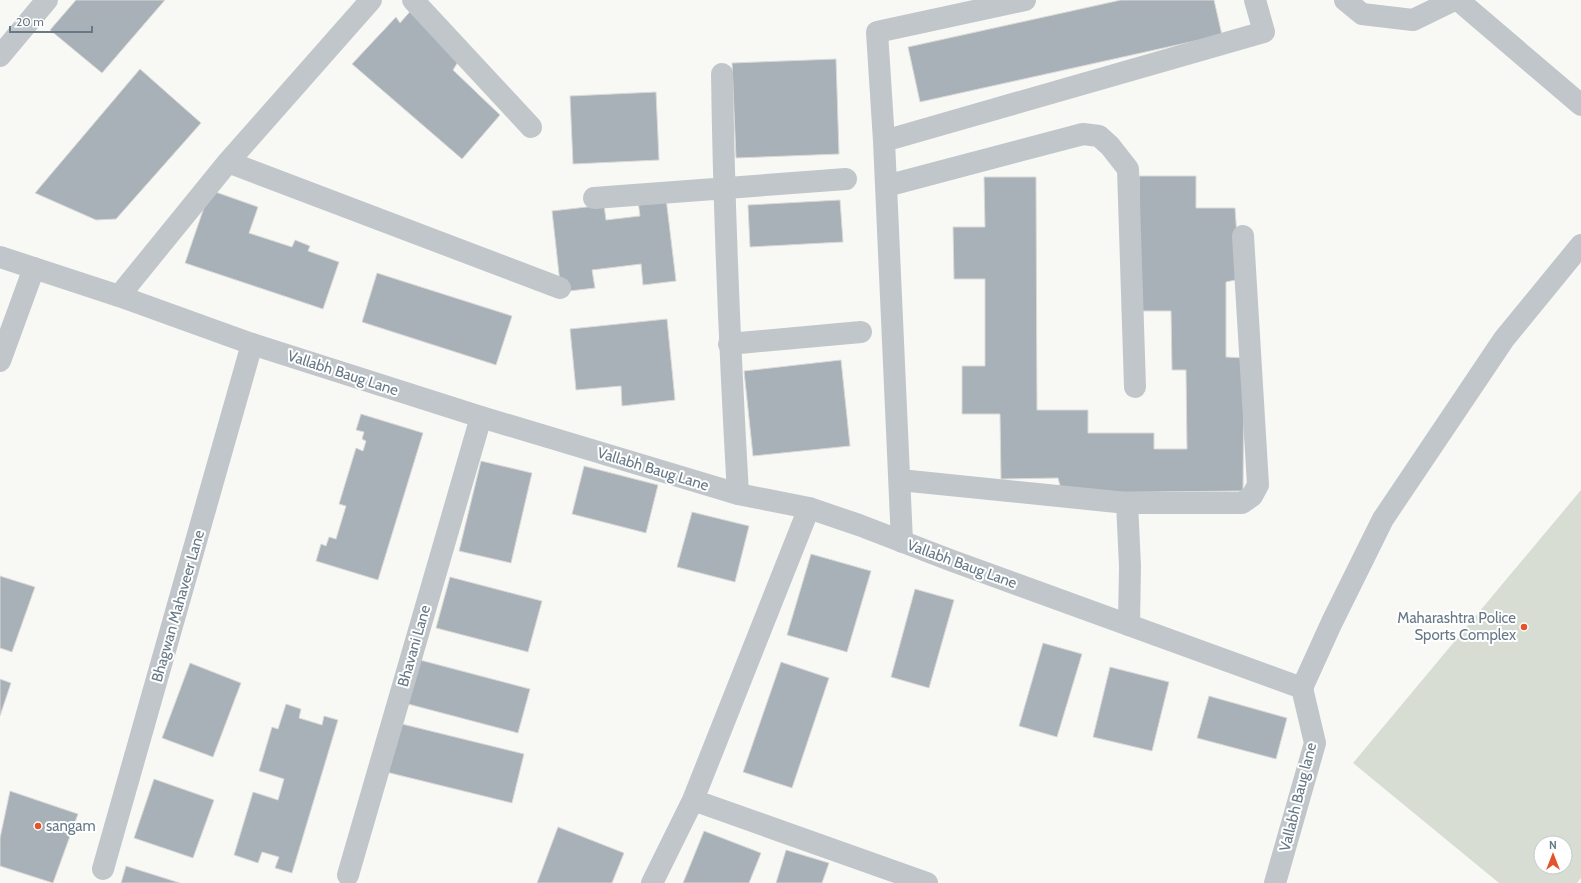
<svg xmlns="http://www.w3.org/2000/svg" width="1581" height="883" viewBox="0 0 1581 883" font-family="Cabin,sans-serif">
<rect width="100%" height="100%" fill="#f8f8f5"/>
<path fill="#d8ddd4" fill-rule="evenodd" d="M1581,490V878L1577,883H1499L1353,763ZM1541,843H1565V867H1541Z"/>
<path fill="#a8b1b7" stroke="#dadad8" d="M76,0H165L102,73L50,30Z
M1121,0H1214L1222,35L920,102L908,47Z
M414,7L461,57L453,70L500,115L462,159L352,64L396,17L400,23Z
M836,59L839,154L736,158L732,63Z
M140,69L201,123L116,219L96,220L35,193Z
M656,92L659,160L573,164L570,96Z
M1139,176H1196V208H1235L1240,279L1226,282V357L1244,358L1243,491L1062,493L1058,478L1001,479L1000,414H962V366H985V279H954L953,227H985L984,177H1036L1037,410H1088V433H1154V449H1187L1186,370H1172L1171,311H1140Z
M210,190L258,207L249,233L292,247L295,240L310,246L308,251L339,262L323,309L185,263Z
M666,198L676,281L643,285L641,264L592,270L595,288L561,292L552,211L604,205L606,220L640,216L638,201Z
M840,200L843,242L750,247L748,205Z
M377,273L512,316L496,365L362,322Z
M667,319L675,400L622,406L621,386L576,390L570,329Z
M841,360L850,446L753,456L744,371Z
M361,414L423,433L378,580L316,561L321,544L326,546L329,537L336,539L346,506L339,504L356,448L363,451L366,441L362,439L364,432L356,430Z
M481,461L532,473L511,563L459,551Z
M584,466L658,485L646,533L572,514Z
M692,512L749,526L735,582L677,567Z
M811,554L871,571L847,652L787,635Z
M0,576L35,587L12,652L0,648Z
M450,577L542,601L528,652L436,628Z
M915,589L954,600L929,688L891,677Z
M1043,643L1082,654L1057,737L1019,726Z
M420,660L530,689L518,733L408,704Z
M781,662L829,678L792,788L743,772Z
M190,663L241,683L213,757L162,738Z
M1110,667L1169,682L1152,751L1093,737Z
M0,679L11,683L0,716Z
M1209,696L1287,718L1276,759L1197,738Z
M286,704L301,709L299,718L322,725L324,716L338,720L292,873L275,868L279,857L262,852L258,863L234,855L253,792L278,800L284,779L259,771L272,727L278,729Z
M398,723L524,754L512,803L386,772Z
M154,779L214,800L193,858L134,838Z
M10,791L78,814L53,883L0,866V838Z
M558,827L624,853L612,883H537Z
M704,831L761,853L749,883H683Z
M786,850L829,863L822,883H776Z
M126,866L180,883H121Z"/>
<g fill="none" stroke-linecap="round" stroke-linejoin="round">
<path stroke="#c1c6ca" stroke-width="22" d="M413,0L531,127
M1345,0L1362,14L1413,20L1454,0
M1458,0L1581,105
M0,56L47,0
M722,74C724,214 730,354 738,494
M884,141L1264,32L1255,0
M228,162L560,288
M886,186L1083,134L1099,136L1110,146L1128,169L1135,387
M594,198L846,179
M119,296L228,162L371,0
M729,344L861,332
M0,361L34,268
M900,480L1127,503
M902,542L884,141L877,32L1025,0
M1129,625L1130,566L1127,503H1242L1252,496L1258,485L1243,236
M1302,688L1332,622L1383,519L1504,339L1581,245
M693,800L927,883
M103,869L252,344
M348,875L481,417
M652,883L693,800L809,508"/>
<path stroke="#c1c6ca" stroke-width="22" d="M0,257L119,296L252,344L481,417L738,494L809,508L859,525L950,560L1302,688L1315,743L1275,883"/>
</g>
<g fill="#e45329" stroke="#fff" stroke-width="1.5">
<circle cx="1524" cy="627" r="4"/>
<circle cx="38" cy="826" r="4"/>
</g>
<g text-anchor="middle" stroke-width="4" stroke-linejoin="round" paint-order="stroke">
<g font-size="15" fill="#677987" stroke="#fff">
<text transform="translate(343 373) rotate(18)" y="5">Vallabh Baug Lane</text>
<text transform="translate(653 469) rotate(17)" y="5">Vallabh Baug Lane</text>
<text transform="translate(962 564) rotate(20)" y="5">Vallabh Baug Lane</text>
<text transform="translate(178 606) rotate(-74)" y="5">Bhagwan Mahaveer Lane</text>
<text transform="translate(414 646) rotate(-74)" y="5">Bhavani Lane</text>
<text transform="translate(1298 797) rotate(-76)" y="5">Vallabh Baug lane</text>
</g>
<g font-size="15" fill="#677987" stroke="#fff" text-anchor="end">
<text x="1516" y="623">Maharashtra Police<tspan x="1516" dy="17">Sports Complex</tspan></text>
<text x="46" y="831" text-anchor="start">sangam</text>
</g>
</g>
<g transform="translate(1553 855)"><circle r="19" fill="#ffffff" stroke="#c2c9cf"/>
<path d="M0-3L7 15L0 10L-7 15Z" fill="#e45329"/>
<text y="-6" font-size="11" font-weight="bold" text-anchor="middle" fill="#677987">N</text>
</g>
<path d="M10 26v6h82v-6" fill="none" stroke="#677987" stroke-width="2"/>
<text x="16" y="26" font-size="12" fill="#677987" stroke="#ffffff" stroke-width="3" paint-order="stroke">20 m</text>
</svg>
